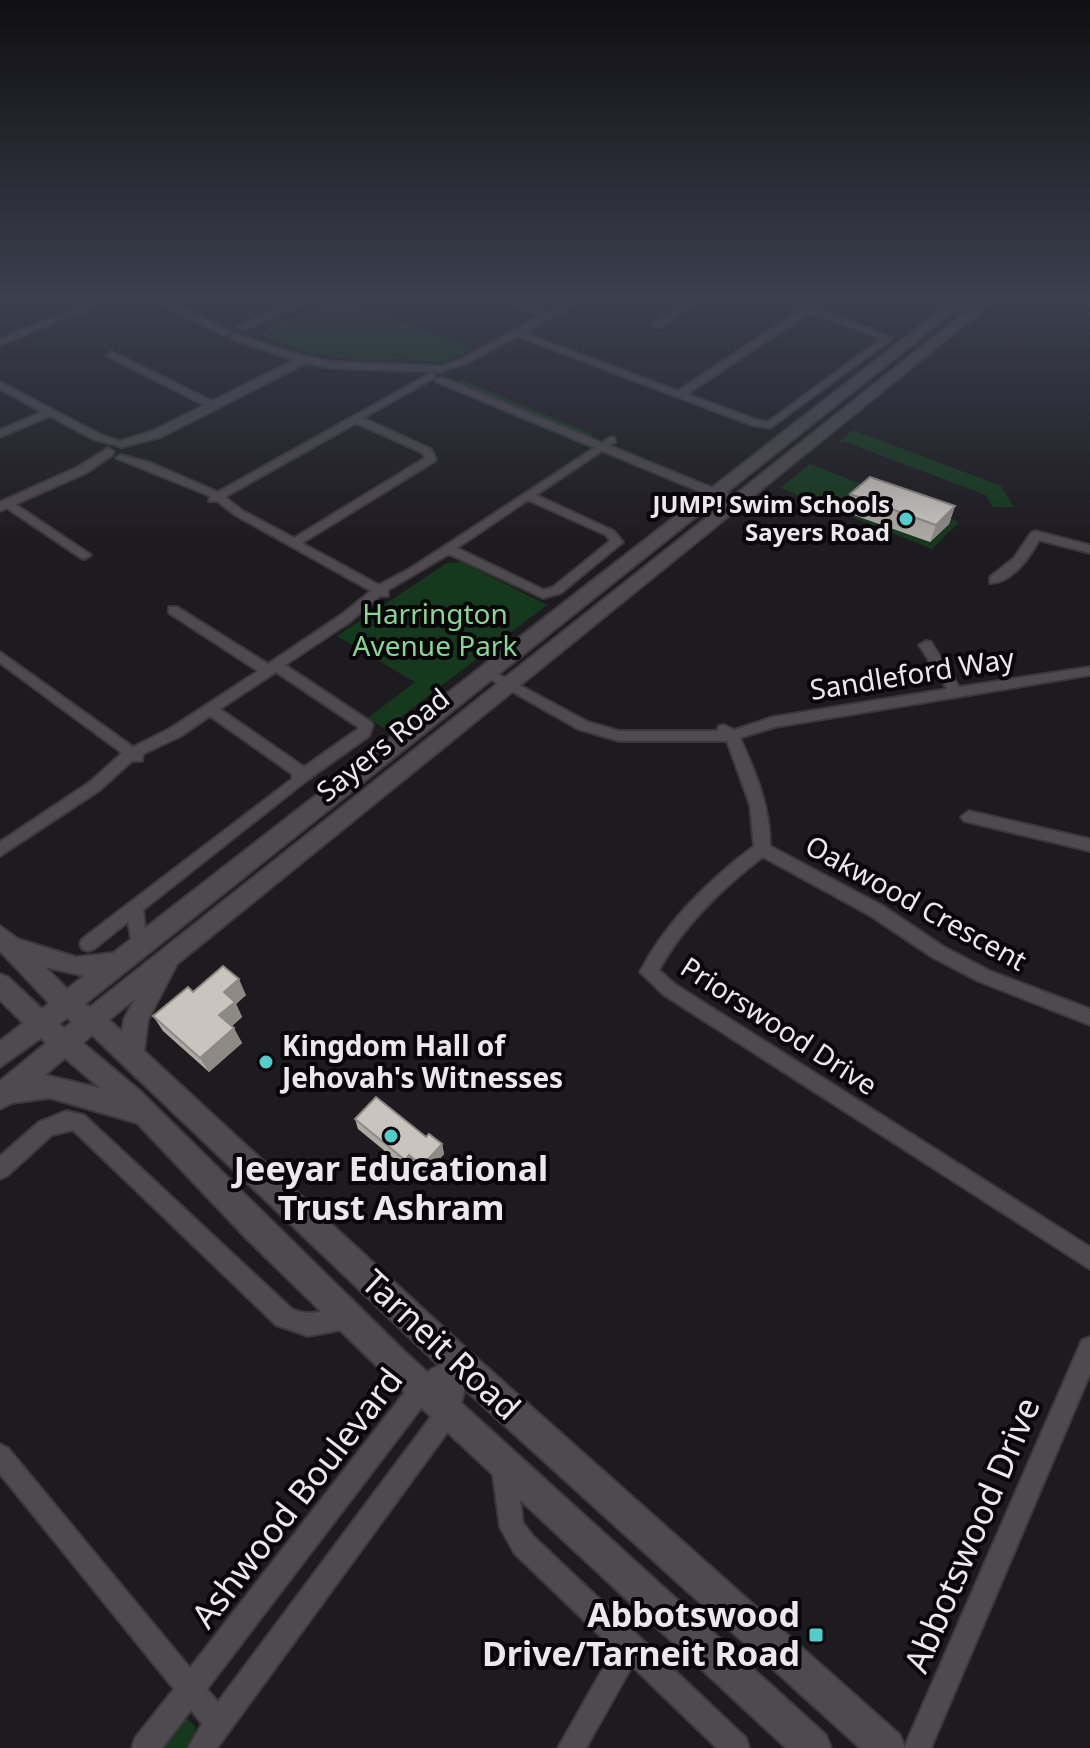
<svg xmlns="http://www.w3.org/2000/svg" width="1090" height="1748" viewBox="0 0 1090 1748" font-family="'Noto Sans',sans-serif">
<rect width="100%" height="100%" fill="#1e1b20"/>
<path fill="#15391d" d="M337,296L473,349L442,363L406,359L361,361L308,353L258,334Z
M462,380L593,434L588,438L456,383Z
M853,430L1001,486L1014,507H993L986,495L845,442L837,443Z
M810,464L959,522L932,549L780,488Z
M462,562L547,605L385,729L368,718L415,682L337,636L447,563Z
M187,1719L195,1726V1734L188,1748H157L181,1720Z"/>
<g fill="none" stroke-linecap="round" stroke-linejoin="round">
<g stroke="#3a383b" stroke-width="4">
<path id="minor" d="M108,295H121L0,345V339Z
M487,295H500L547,313L578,295H590L524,333L678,391L802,309L770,295H783L893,338L770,428L751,425L517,336L468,363L440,371V367L462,359L540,316ZM810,312L881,339L768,422L757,420L687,394Z
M699,295H710L660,327L652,325Z
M112,352L218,404L219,406L210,408L109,357L107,355Z
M431,373L434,374V378L363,418L431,449L436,459L435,461L302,543L379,585L411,568L611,437L615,438V442L536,495L614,531L623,542L561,593L543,598L449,554L388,590V596H380L351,621L285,665L371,722L373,725L369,736L306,781L143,910L147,945L145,950L139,952L133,950L128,922L94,949L88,951L82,949L80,944L82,939L292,779V774L210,716L181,736L143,754L142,761H132L100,790L0,856V842L90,782L122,753L0,663V652L133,747L171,728L258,671L169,613V607H177L268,664L341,615L371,591L235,515L217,501H209L210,496L116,458L121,455L151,463L218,492ZM356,423L423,453L425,458L294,538L243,511L225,497ZM528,500L606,535L610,541L553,587L544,590L457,548ZM276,672L358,727V729L304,767L220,709Z
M0,382L101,435L128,444L123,447L93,439L50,416L0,437V430L42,412L0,389Z
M8,501L12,502L91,555L85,559L81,558L4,506V502Z
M1035,531L1090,545V553L1039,540C1030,557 1011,584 990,583V577L1014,558L1031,533Z
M926,641L931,642L959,687L1090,667V675L775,727L740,738C756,773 770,807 770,846L883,906L944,947L990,971L1090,1009V1025L978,981L932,957L871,916L763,857C724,886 682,927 659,970L676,985L1090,1247V1269L664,995L640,972C665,923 710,879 754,846L750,805L727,741H619L578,729L481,674L483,671H493L588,722L619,731H717L719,726L724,725L734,730L773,717L947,689L919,645Z
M969,811L1090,839V851L964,821L961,817Z
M66,1111L84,1115L292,1309C314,1320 337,1303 358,1311L361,1319L358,1327L308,1336L276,1325L73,1130L52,1135L7,1176L0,1179V1156L39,1122Z
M1090,1337V1374L931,1748H904L1082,1340Z
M460,1353L468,1356L471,1364L457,1419L217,1748H188L202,1724L191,1710L162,1748H132L135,1738L174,1689L0,1474V1444L8,1448L190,1668L415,1379ZM443,1387L439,1406L218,1702L207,1689L431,1395Z
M504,1457L512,1461L516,1469L523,1523L533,1536L746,1738L749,1748H717L632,1666L586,1748H558L614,1649L515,1554L500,1527L492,1469L496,1461Z"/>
</g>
<g stroke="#3a383b" stroke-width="4">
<path id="tertiary" d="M143,295H157L232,333L223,335Z
M310,295H325L245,329L236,327Z
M911,295H928L981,312L976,315Z
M236,334L292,353L331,362L441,366L446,369L441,372L331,368L306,363L161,437L121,447V441L153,431L294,360L232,339V335Z
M441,377L720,491L749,499L743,503L713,497L437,382L435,380Z
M108,448L114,452L112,455L86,473L0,511V502L78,467Z"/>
</g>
<g stroke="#3a383b" stroke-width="4">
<path id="secondary" d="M960,295H974L85,1004L90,1007L987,295H1001L177,964L148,1020L144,1051L471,1353L900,1735L905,1748H860L449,1375L92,1035L83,1043L139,1090L404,1351L826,1735L831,1748H786L383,1372L247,1239L137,1123L50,1098L12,1103L0,1109V1081L46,1043L41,1038L0,1067V1041L23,1023L0,1000V974L8,977L42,1009L49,1003L0,951V926L18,939L76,957L113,953ZM45,967L84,976L67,989ZM135,999L124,1019L122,1031L109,1020ZM67,1018L72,1022L64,1028L59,1024ZM65,1058L100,1088L45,1075Z"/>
</g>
<use href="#minor" fill="#4e4a50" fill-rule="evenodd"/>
<use href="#tertiary" fill="#4e4a50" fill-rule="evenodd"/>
<use href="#secondary" fill="#4e4a50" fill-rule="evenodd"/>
</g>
<path fill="#ada9a3" d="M850,494L955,506L949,524L930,542L845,512Z
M193,992L246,995L236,1004L242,1017L232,1026L242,1043L209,1072L163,1031L153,1016Z
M355,1119L426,1137L442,1144L444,1154L425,1176L412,1165L408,1170L358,1129Z"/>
<path fill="#8d8985" d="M955,506L949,524L930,542L936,525Z
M239,979L246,995L236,1004L242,1017L227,1030L219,1015L224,992Z
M234,1028L242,1043L209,1072L200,1058Z
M442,1144L444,1154L425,1176L422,1166Z
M409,1155L412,1165L408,1170L405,1160Z"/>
<path fill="#c9c4be" stroke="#8d8985" stroke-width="2" d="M870,477L955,506L936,525L850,494Z
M223,966L239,979L224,992L235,1002L219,1015L234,1028L200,1058L153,1016L188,987L193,992Z
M376,1097L426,1137L429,1134L442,1144L422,1166L409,1155L405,1160L355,1119Z"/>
<linearGradient id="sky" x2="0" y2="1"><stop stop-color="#100f12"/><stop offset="0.55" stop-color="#3b3f4e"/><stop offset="1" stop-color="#3b3f4e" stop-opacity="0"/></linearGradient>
<rect width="1090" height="540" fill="url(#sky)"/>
<g fill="#52cdcc" stroke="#080608" stroke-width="3">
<circle cx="906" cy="519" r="8"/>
<circle cx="266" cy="1062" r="8"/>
<circle cx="391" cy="1136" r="8"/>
<rect x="808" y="1627" width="16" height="16" rx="4"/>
</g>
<g text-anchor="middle" stroke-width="8" stroke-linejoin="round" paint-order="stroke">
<g font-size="24" font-weight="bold" fill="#eae8eb" stroke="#080608" text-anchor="end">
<text x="890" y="513">JUMP! Swim Schools<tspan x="890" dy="28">Sayers Road</tspan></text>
</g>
<g font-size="28" fill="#86d593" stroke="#080608">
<text x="435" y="624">Harrington<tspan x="435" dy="32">Avenue Park</tspan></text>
</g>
<g font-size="28" fill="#eae8eb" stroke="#080608">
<text transform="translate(912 674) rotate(-9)" y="10">Sandleford Way</text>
<text transform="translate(383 745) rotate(-39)" y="10">Sayers Road</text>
<text transform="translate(916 903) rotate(29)" y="10">Oakwood Crescent</text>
<text transform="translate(779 1026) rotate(33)" y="10">Priorswood Drive</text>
</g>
<g font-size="28" font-weight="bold" fill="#eae8eb" stroke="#080608" text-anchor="start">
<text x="282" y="1056">Kingdom Hall of<tspan x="282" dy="32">Jehovah's Witnesses</tspan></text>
</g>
<g font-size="34" font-weight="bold" fill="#eae8eb" stroke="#080608">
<text x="391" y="1181">Jeeyar Educational<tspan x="391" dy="39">Trust Ashram</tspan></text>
<text x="800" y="1627" text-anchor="end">Abbotswood<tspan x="800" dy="39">Drive/Tarneit Road</tspan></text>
</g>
<g font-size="34" fill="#eae8eb" stroke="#080608">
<text transform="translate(441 1345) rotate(43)" y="12">Tarneit Road</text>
<text transform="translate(297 1498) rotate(-52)" y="12">Ashwood Boulevard</text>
<text transform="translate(972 1535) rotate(-67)" y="12">Abbotswood Drive</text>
</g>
</g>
</svg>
